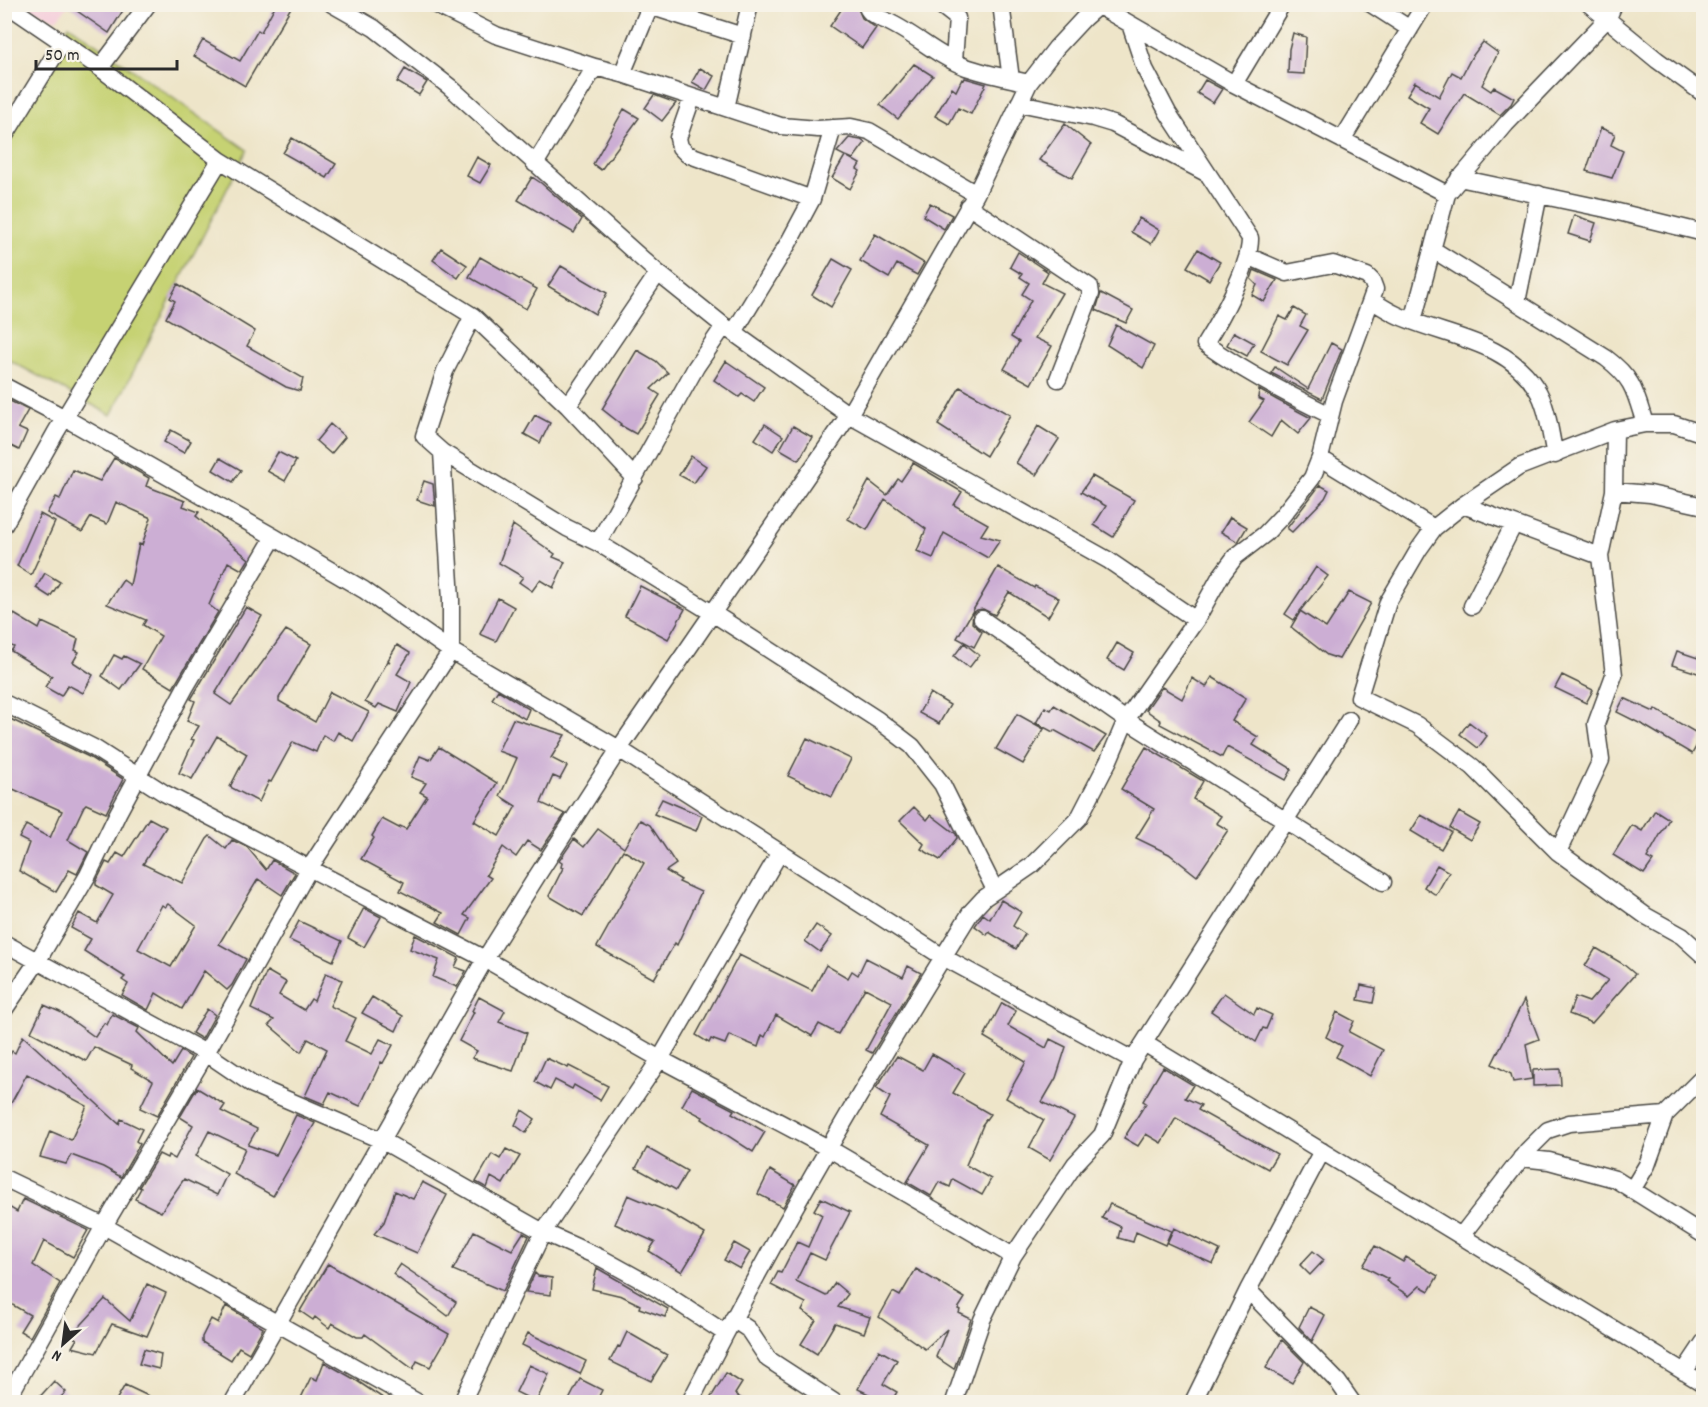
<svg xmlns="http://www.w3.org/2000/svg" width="1708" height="1407" viewBox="0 0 1708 1407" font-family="Dekko,sans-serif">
<rect width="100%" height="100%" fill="#f7f3e8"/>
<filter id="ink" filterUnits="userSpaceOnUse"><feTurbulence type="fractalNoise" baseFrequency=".0167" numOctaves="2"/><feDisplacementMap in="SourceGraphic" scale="12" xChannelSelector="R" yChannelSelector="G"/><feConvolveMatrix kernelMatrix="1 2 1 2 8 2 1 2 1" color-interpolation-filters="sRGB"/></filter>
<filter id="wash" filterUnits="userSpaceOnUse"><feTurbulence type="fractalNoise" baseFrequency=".008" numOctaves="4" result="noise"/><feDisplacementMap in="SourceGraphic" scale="24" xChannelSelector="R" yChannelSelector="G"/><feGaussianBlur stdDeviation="1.35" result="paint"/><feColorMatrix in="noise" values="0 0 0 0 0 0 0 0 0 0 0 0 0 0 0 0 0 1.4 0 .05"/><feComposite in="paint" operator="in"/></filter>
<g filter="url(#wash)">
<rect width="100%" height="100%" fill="#eee5c9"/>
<path fill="#f5cfdb" d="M23,5H69L56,20Z"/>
<path fill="#c6d273" stroke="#787e4f" stroke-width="1.5" d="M69,25L247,150L111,415L5,358V143Z"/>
<g id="blocks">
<path fill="#ccaed4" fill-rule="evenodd" d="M67,4H127L109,33Z
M276,4H293L245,86L194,56L203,40L240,61L258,30L261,32Z
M845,4H856L862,18L876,28L862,48L830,26Z
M1293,33L1306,37L1304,74L1288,73L1289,49Z
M1483,42L1498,53L1482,85L1491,91L1494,87L1514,98L1511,104L1500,115L1464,93L1438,134L1420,123L1429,108L1407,95L1415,82L1439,97L1452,72L1461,77L1471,58Z
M914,64L933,76L898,119L880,105Z
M700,68L714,76L706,90L692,82Z
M405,69L427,82L419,95L397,82Z
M965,78L986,84L971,114L958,108L949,124L935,116L952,88L956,91L962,79L964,80Z
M1205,80L1222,89L1213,103L1197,93Z
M654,95L676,103L662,121L645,108Z
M624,109L639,118L601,170L593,164Z
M1065,124L1091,145L1072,178L1039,160Z
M1601,128L1615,134L1611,145L1623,151L1612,178L1586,171Z
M292,138L336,164L327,178L283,153Z
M849,138L861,140L865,143L853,159L846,156L860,164L857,169L860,171L850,189L832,178L845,156L837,152Z
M477,157L491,165L480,183L467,176Z
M532,177L541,183L582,219L574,233L518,200Z
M930,203L952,215L944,229L923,216Z
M1574,215L1596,223L1590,241L1568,234Z
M1139,218L1159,230L1151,244L1131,232Z
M875,234L924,263L917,275L897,264L889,278L860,261Z
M441,248L467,265L458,278L433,260Z
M1198,249L1220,262L1209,280L1187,267Z
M1018,252L1048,272L1042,283L1062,293L1035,338L1052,346L1031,384L1004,369L1019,342L1011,337L1031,300L1022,294L1029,283L1020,277L1022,274L1010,267Z
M480,257L537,289L526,309L469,277Z
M833,259L852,270L831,307L812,295Z
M561,266L607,293L595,314L548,286Z
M1254,270L1277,280L1264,302L1252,295L1257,285L1251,279Z
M178,284L255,331L247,346L303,378L300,391L286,387L166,318L175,301L170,298Z
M1101,293L1133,310L1126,323L1096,310Z
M1294,308L1306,315L1300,326L1308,330L1287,365L1261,351L1279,316L1287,320Z
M1116,325L1154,346L1143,368L1107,345Z
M1234,332L1254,343L1247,356L1227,345Z
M1331,343L1342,349L1322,399L1271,373L1275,367L1308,389Z
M637,350L656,361L668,373L651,389L660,395L636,434L620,425L621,424L602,409Z
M726,361L764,387L754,402L742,394L739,397L714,380Z
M960,387L1010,415L986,456L938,425Z
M1259,390L1277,400L1311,418L1298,434L1281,420L1271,437L1249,422L1264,401L1258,398Z
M4,398L28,410L18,428L27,432L19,450L9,445L4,454Z
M535,415L550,423L540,443L524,434Z
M330,424L345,437L331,454L316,441Z
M765,424L783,436L773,451L755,439Z
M793,426L812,437L799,460L780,449Z
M1038,426L1059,439L1036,475L1016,463Z
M171,430L191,441L184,453L164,442Z
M278,452L296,461L285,481L267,471Z
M691,456L706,466L694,483L679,475Z
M114,458L149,478L146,486L185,501L183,506L199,512L196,516L249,559L242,570L228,562L209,605L218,612L173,688L142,669L161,636L143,625L146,620L107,604L123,580L130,585L139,544L142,545L151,518L116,502L107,524L91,517L82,532L47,513L56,497L60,499L73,470L100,481Z
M220,458L241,470L233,482L213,470Z
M913,463L962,492L954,505L988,524L981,535L1000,540L988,558L944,533L933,558L917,551L926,529L885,499L867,530L848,519L869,481L887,495L898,479L901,481Z
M1092,476L1134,500L1113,537L1094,525L1106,506L1081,492Z
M424,481L433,484L435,506L417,500Z
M1320,485L1329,490L1325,498L1292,532L1287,528Z
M40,514L55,522L31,575L17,566Z
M1230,517L1247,527L1238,542L1221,532Z
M513,525L555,554L553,557L565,562L553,588L540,580L532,591L519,582L523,577L499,563Z
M998,567L1034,588L1035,586L1059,598L1048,617L1009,592L995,615L983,609L977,610L973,613L972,623L982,632L974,647L957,638Z
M1316,567L1328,576L1300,611L1326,628L1349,592L1371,603L1339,659L1327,655L1291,627L1300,612L1294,620L1285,614Z
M45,573L60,582L50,597L36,588Z
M640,586L685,609L668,639L625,616Z
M498,598L514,607L496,641L480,634Z
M246,607L262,616L215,694L231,705L286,630L311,644L279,698V701L315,722L330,692L369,712L353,741L338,732L333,741L323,735L316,752L293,742L271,782L269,781L259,802L230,787L247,754L217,736L192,779L179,773L194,740L191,739L199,726L187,721L195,701L191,699Z
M14,614L39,629L42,622L78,639L75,650L79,652L73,662L93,675L83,693L68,685L61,696L45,687L52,676L11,651L14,647L4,643V638Z
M964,643L979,655L969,668L954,656Z
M1117,643L1134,653L1124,670L1107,660Z
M397,645L410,653L397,674L411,682L398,712L379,704L376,708L365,702L388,661L390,662L388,660Z
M1677,651L1704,660V675L1672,665Z
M114,655L122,659L124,656L140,664L121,690L102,676Z
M1562,675L1593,690L1586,703L1555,688Z
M1212,677L1246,698L1232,721L1258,737L1253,745L1292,769L1286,780L1227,747L1222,757L1160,724L1161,721L1146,710L1162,687L1182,699L1192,678L1206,687Z
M498,690L529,709L525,719L492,699Z
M930,693L950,705L939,724L919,713Z
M1624,698L1654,712L1655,709L1702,736L1692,754L1645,726L1617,712Z
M1054,705L1106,736L1094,752L1054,730L1053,732L1036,723L1045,707L1051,710Z
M1017,714L1044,729L1023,764L996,749Z
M4,716L89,757L123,779L106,813L86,804L84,806L68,840L88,852L77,874L69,870L56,892L19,871L29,843L19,838L26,825L50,838L62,811L4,785Z
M513,719L565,735L551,758L567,766L560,779L553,776L541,803L565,814L541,850L527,841L516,857L503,847L486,875L491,878L464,915L470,918L461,935L437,922L443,913L400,891L404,882L361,859L374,838L372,836L382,819L399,828L400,826L406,829L427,796L420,792L426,783L411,777L420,756L430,760L439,747L497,783L474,821L499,836L516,806L500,796L517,758L498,751Z
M1469,722L1487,736L1478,748L1460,734Z
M807,738L851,759L832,797L788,776Z
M1146,747L1203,781L1193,799L1221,816L1216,823L1228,830L1197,876L1169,854L1136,838L1154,809L1121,789Z
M662,799L702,816L696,831L654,814Z
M914,807L927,820L931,815L956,834L957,838L940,860L921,849L924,844L900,821Z
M1655,810L1669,819L1647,858L1653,861L1644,874L1613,855L1632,825L1642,831Z
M1459,812L1480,824L1470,840L1450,828Z
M1421,815L1451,832L1441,849L1411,831Z
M149,818L166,827L143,864L182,883L207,839L210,836L226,849L232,840L247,847L266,870L272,860L295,873L282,895L258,879L219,944L246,959L232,985L227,990L204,971L182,1009L156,993L148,1010L122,995L128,984L122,980L125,977L84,951L91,939L71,928L79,913L97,923L113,895L96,885V882L106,862L110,864L117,853L124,857ZM168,904L196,925L171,967L138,949L162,905L165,907Z
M640,820L650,825L676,864L666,871L681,880L679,882L701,892L677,945L675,943L654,979L597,947L644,863L623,850L583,916L549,896L563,868L561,867L562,863L559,861L574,839L584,847L598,829L624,848Z
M1437,865L1449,872L1436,895L1424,887Z
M1001,900L1021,912L1013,926L1025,934L1016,949L989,932L987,935L975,926L983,914L990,919Z
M364,908L381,917L364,947L348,938Z
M299,921L342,941L333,961L289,940Z
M816,925L832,936L820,952L805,941Z
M415,935L459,958L455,967L466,971L457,987L433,977L439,960L410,949Z
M1596,948L1623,964L1635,974L1592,1023L1569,1014L1575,997L1589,1002L1608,980L1585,966Z
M739,955L812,991L826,965L848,978L852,971L858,975L866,958L903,977L908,966L921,973L872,1053L866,1050L892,1002L865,988L838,1034L819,1024L812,1036L776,1015L765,1037L762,1035L758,1047L729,1035L725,1044L711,1039L709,1043L696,1035Z
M267,971L286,982L279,995L304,1010L311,999L314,1001L326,973L342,980L330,1006L356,1018L345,1041L372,1054L380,1039L393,1045L383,1063L381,1062L360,1106L330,1092L324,1104L305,1096L327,1049L308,1039L301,1052L269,1025L274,1020L251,1009Z
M1361,985L1376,988L1373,1003L1358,1000Z
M1224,993L1254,1014L1257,1008L1272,1015L1266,1029L1263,1028L1256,1042L1211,1011Z
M372,997L403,1016L396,1031L362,1013Z
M479,997L505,1011L499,1022L527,1033L513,1071L472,1058L477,1051L459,1041L474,1012L472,1011Z
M1524,1000L1539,1039L1526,1044L1532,1079L1513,1082L1511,1074L1492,1064Z
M1002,1003L1016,1011L1008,1026L1046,1048L1050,1039L1066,1047L1056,1078L1042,1102L1074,1118L1050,1160L1029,1148L1044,1120L1006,1098L1026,1062L984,1037Z
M44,1005L60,1012L95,1037L104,1023L107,1025L112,1014L139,1028L137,1032L172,1066L181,1051L191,1057L157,1116L140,1108L153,1081L131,1068L132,1065L94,1047L86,1061L31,1032Z
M207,1009L215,1015L202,1039L192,1033Z
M1337,1012L1354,1021L1349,1032L1383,1050L1370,1076L1336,1057L1342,1046L1326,1037Z
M23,1036L119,1124L121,1119L142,1129L136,1141L140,1144L121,1177L103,1167L71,1155L66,1164L40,1157L50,1131L71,1140L87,1106L27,1074L4,1116V1067L12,1051L15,1053Z
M932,1054L965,1073L953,1093L990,1114L982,1125H983L966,1165L991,1179L982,1195L953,1179L950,1187L939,1182L931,1196L907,1182L929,1145L880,1117L890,1097L876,1088L897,1056L923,1070Z
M546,1058L568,1068L569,1066L608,1086L600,1100L574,1085L572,1089L555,1080L550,1090L535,1082Z
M1163,1067L1193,1085L1185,1098L1201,1105L1198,1110L1277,1154L1268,1169L1176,1118L1161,1143L1146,1134L1138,1146L1124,1138L1146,1103L1143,1101Z
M1560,1069L1561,1085L1533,1086V1070Z
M197,1088L225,1105L221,1111L257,1129L248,1145L276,1155L296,1115L315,1123L273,1196L234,1174L245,1148L209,1131L196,1156L227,1174L217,1195L184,1179L161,1212L135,1199L141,1188L139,1187L159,1154L167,1158L168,1155L175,1159L193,1125L180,1117Z
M692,1088L734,1110L732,1113L765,1132L753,1152L702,1119L703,1117L682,1106Z
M522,1110L535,1119L526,1133L515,1125Z
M647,1148L687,1171L676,1190L636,1168Z
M506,1149L520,1156L503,1184L491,1177L487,1188L476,1182L492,1154L500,1159Z
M770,1170L795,1185L783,1207L758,1194Z
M422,1182L447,1195L417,1253L374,1234L384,1222L395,1191L413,1199Z
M628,1195L666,1211L705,1234L682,1272L649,1251L655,1242L615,1224Z
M821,1198L850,1212L825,1260L810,1253L796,1281L826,1296L835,1283L848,1294L838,1307L870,1317L864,1333L835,1323L817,1354L801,1344L816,1320L802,1311L806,1303L771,1285L778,1272L781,1273L797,1242L808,1247L822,1215L814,1210Z
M23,1199L88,1230L73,1257L44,1241L33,1265L60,1283L30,1337L20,1331L30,1315L4,1300V1204L17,1212Z
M1110,1204L1171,1231L1165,1245L1136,1232L1133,1242L1118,1238L1121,1227L1102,1218Z
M1174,1228L1220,1250L1213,1264L1167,1243Z
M474,1231L512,1250L523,1233L529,1236L503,1291L453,1270Z
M734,1243L750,1252L740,1269L724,1260Z
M1375,1246L1403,1262L1406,1257L1438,1276L1429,1291L1420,1286L1409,1296L1386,1281L1388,1279L1363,1266Z
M1313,1251L1324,1260L1310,1275L1300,1265Z
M328,1264L449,1334L430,1367L417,1361L413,1369L365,1334L363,1337H357L332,1323L329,1328L315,1317L313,1320L300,1311Z
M400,1264L456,1302L448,1316L393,1274Z
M597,1268L668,1309L665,1317L639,1308L640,1305L622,1296L592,1289Z
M916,1269L965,1298L958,1309L960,1310L959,1313L971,1319L954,1369L936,1357L947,1329L925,1349L879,1317L893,1292L900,1296Z
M535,1273L538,1276L552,1278L551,1295L526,1292Z
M147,1284L166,1293L147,1336L112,1324L96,1353L72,1347L77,1339L71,1336L105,1299L130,1321Z
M226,1306L263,1328L249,1353L239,1347L231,1360L202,1342V1337L211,1319L218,1323Z
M1309,1307L1325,1315L1312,1341L1299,1327Z
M627,1332L667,1355L651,1381L610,1361L618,1346L620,1347Z
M528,1333L586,1361L580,1374L522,1345Z
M1282,1340L1304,1362L1292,1383L1266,1368Z
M144,1349L161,1354L159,1369L139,1364Z
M879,1350L897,1360L883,1384L897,1392L891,1402H885L858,1389Z
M324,1362L354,1379L389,1402H310L301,1398L311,1377L317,1380Z
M529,1365L549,1374L536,1402L516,1392Z
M726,1373L742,1383L735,1394L746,1402H708Z
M580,1379L602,1390L596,1402H568Z
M54,1381L66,1392L56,1402H35Z
M125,1385L161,1402H115Z"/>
</g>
</g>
<g filter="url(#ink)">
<use href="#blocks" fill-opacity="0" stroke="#484743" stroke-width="1.5"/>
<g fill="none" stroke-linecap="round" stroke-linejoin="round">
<g stroke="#484743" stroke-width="19">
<path id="street" d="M6,4L100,68L220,160L473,316L568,406L635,478
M332,4L374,28L450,87L658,273L724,326L849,415L1108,560L1196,620
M434,4L496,35L595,67L622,74L781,126L818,129L851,127L869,131L976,194
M643,4L743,36
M866,4C868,13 874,15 882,19C912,31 936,56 966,67C986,74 1008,78 1029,83
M939,4L957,18L954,61
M1001,4L1011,79
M1371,4L1410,29
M1589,4L1657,60L1704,94
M1099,6L1234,84L1447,194
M1130,24L1145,69L1168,113L1250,238C1251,265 1220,320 1205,344C1245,372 1286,394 1330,415
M100,68L148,4
M622,74L651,4
M1234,84L1282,4
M692,98L678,138L680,147L687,154L812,199
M1019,103L1093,118L1113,124L1206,173
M726,108L750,4
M4,137L62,43
M1342,140L1425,4
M535,164L595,67
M1459,178L1606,209L1704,233
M968,206L1090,287L1091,294L1058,379
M1432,249L1606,358C1634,379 1635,392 1645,424
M1371,300C1379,305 1387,310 1395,314C1443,337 1505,339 1536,388C1548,406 1550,434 1555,455
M1517,302L1539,194
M1413,321L1447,194L1506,124L1608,18L1614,4
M734,332L789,242L812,199L833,128
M4,386L65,418L274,537L364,590L451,651L619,749L943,957L1133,1060
M568,406L658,273
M1704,434L1674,424H1645L1615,430L1519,467L1463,505L1434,528L1419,549L1388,602L1359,697L1417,725L1473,767L1558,852L1646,916L1682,936L1704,956
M442,452L567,528L598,543L714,614L878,720L912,746L942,784L995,890
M1320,458L1434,528
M1614,491L1650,494L1704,506
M1463,505L1600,556
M4,525L56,432L220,160
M598,543L696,367L724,326
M1472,606L1514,524
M982,619L1126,720L1383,882
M4,703L94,748L164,793L485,959L660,1059L828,1148L1013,1256
M1558,852L1601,760L1596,724L1614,675L1600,556L1614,491L1615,430
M4,943L206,1053L253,1085L383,1141L543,1232L603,1259L659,1290L725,1333
M4,1010L37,962L88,875L118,813L185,688L274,537
M1144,1043L1704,1384
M1521,1158L1549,1161L1615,1179L1704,1235
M4,1178L104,1226L417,1402
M1632,1190L1647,1165L1665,1115L1704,1076
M1461,1236L1527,1151L1548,1130L1569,1123L1665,1115
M1248,1290L1338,1382L1352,1402
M733,1319L748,1329L768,1359L834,1402
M1684,1372L1704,1342
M6,1402L104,1226L206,1053L309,869L451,651V600L442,452L424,436L445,371L473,316
M233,1402L485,959L537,876L619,749L849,415L976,194L1029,83L1056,48L1084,18L1100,4
M462,1402L543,1232L660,1059L780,852
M690,1402C775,1235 871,1072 971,912L984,898L1031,866L1079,818L1109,760L1126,720L1196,620L1220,577L1235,557L1265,534L1282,516L1312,478L1320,458L1334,401L1375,289L1372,281L1367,276L1333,264L1287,273L1248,256
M954,1402L982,1320L1013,1256L1075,1164L1102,1135L1133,1060L1349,720
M1193,1402L1248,1290L1322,1151"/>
</g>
<use href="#street" stroke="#fff" stroke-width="16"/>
</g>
</g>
<rect width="1708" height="1407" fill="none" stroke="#f7f3e8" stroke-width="24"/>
<g transform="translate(63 1344) rotate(208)" stroke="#f7f3e8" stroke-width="4.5" paint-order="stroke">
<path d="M0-4.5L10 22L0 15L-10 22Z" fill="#2b2b2b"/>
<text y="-9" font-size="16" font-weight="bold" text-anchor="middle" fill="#2b2b2b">N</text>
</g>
<path d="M36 60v9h141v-9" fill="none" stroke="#2b2b2b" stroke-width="3"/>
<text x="45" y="60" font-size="18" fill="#2b2b2b" stroke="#f7f3e8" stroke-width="4.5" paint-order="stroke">50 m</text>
</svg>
